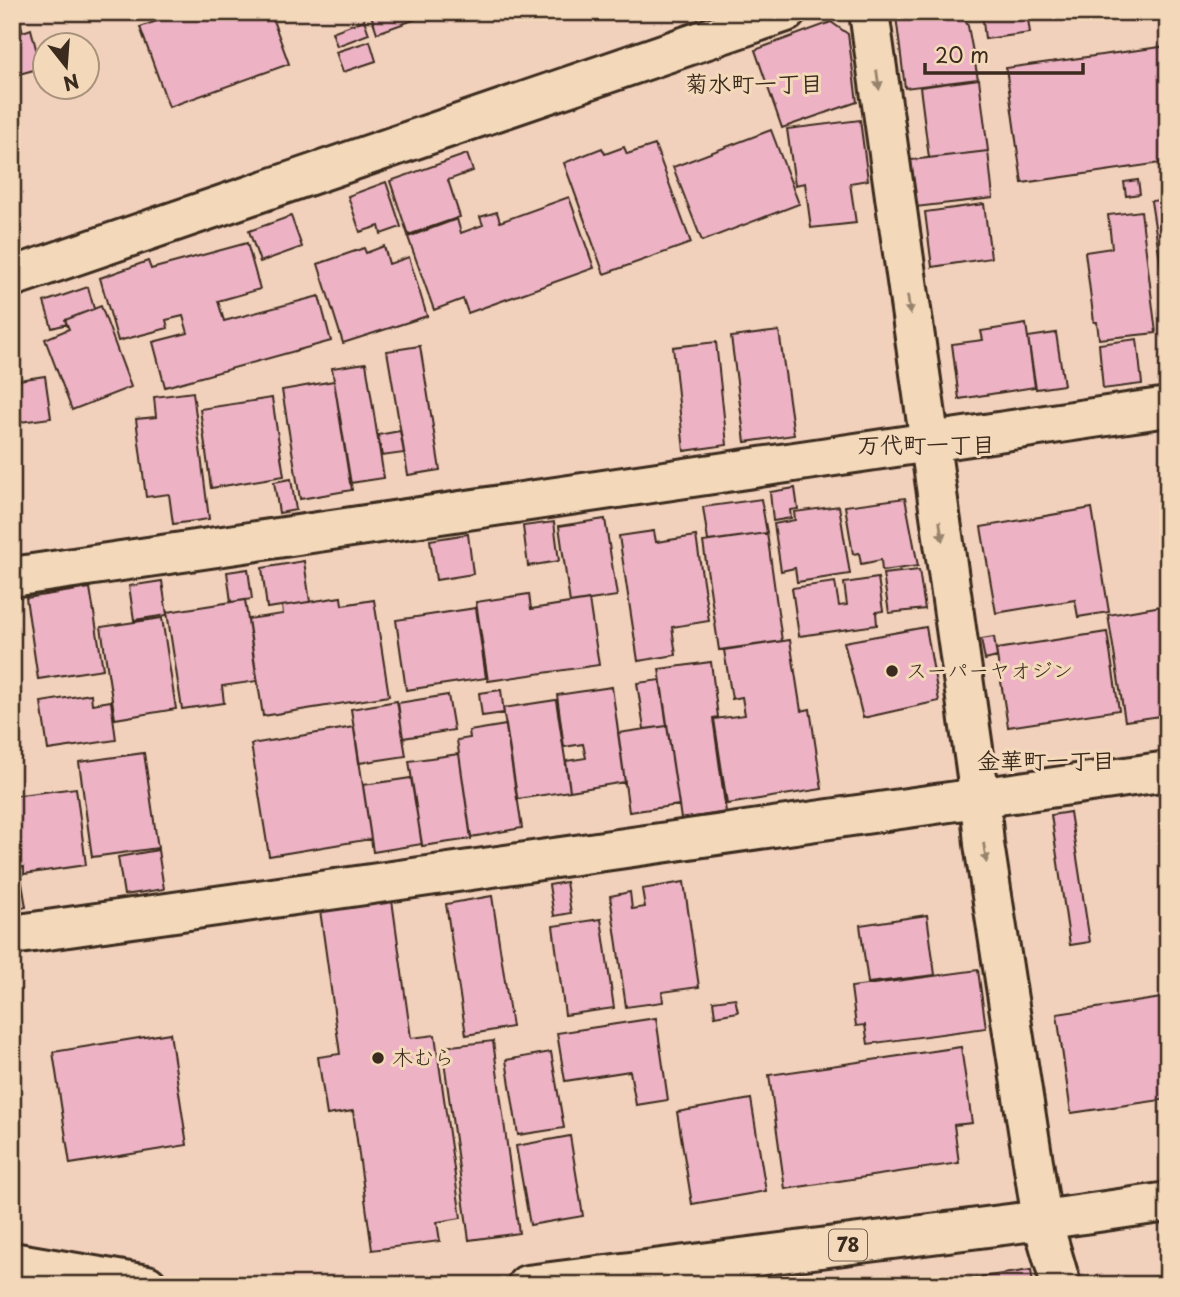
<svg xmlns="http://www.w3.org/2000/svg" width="1180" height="1297" viewBox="0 0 1180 1297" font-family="'Playpen Sans','Klee One',sans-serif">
<rect width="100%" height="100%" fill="#f2d1bc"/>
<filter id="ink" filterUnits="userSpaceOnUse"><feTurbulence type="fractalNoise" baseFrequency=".0143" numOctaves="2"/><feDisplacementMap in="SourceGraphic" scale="14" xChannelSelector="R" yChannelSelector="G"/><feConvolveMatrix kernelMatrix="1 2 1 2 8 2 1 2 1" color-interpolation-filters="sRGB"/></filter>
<g filter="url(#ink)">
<path fill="#edb3c5" stroke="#3b2a1e" stroke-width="2" d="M182,12H270L289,64L169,107L140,27Z
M370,12H436L377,33Z
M898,12H924L934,19L941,12H958L963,16L968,26L978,79L905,88L896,16Z
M982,12H1027L1030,33L985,39Z
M364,20L369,34L337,46L332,32Z
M20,22L23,32L31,29L41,68L12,76V24Z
M831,22L848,34L857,102L782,128L755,50Z
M370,41L376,61L343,72L336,52Z
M1168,46V162L1022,183L1006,68Z
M979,79L988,151L929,158L920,87Z
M860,120L868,180L850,183L856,223L811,228L805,183L795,185L787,129Z
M771,130L799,204L702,241L673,167Z
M655,145L691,243L604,274L564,163L602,148L605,154L624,147L627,154Z
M988,151L993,198L916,207L911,160Z
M467,154L473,171L448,180L460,217L408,235L390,181Z
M1138,180L1140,194L1126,196L1124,182Z
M386,182L401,227L381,234L379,226L360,232L348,196Z
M569,197L594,268L468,313L463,299L434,310L408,237L457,219L461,233L483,225L480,217L497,212L500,222Z
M1168,199V312L1151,201Z
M984,204L991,258L932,267L925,212Z
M1141,211L1156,333L1099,339L1097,322H1094L1085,252L1112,248L1108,215Z
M291,216L302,247L260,262L249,231Z
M247,243L260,289L218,301L224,321L319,296L331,341L165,387L153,342L188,333L183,316L166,320L168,328L118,341L100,278L148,261L151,269Z
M384,246L389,264L409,257L427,316L343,343L318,264L364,248L366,253Z
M88,287L94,309L65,320L67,324L52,328L44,302Z
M101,306L131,387L72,410L45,339L69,329L65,320Z
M1026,324L1035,387L959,399L952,344L983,340L981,331Z
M779,331L794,435L745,442L731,337Z
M1056,333L1064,385L1036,389L1028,337Z
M1137,339L1142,384L1103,389L1099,344Z
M716,342L727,445L684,451L673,347Z
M420,346L440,470L408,475L387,351Z
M366,363L384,478L350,483L332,368Z
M45,376L51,418L12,423V381Z
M334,381L352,490L300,499L282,390Z
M193,392L209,519L173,524L169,494L146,497L136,419L156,417L154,397Z
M272,398L284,476L211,488L200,409Z
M400,431L404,453L382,456L378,435Z
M291,479L296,510L279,513L274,482Z
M795,488L798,509L790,510L791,518L773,521L770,492Z
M905,498L918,566L882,571L881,560L861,564L859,553L853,554L845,506Z
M761,499L767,533L708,541L703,507Z
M839,506L850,574L797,582L795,568L781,571L774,524L795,520L794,512Z
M1092,508L1109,612L1078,617L1075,600L996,613L981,527Z
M605,519L617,596L570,603L559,526Z
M554,522L559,561L528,566L523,526Z
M654,531L656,542L696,536L709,621L672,627L676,655L638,661L619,536Z
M767,533L782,641L719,650L703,542Z
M468,534L473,574L436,580L430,540Z
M304,561L310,602L267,608L262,568Z
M248,569L252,599L231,602L227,572Z
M919,570L925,609L889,613L883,574Z
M878,578L883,611L876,612L877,625L799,636L792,588L835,582L839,606L847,605L844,583Z
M162,581L167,615L134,620L129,586Z
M90,588L103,669L38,679L26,598Z
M529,594L531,609L589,600L599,665L488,681L476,602Z
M341,597L342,605L374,600L389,696L263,716L248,619L283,614L282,606Z
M245,600L257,681L222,686L224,703L182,709L167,612Z
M1168,605V715L1125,721L1108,615Z
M476,608L486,678L406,690L396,620Z
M162,618L176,709L115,719L101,627Z
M926,627L939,701L863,718L844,642Z
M1107,632L1119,710L1008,727L996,649Z
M994,637L997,657L985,660L981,639Z
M790,640L801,711L810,709L822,789L727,804L714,719L745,715L742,697L732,699L724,650Z
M711,662L718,717L713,718L726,812L681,819L659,669Z
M660,680L667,726L644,729L637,683Z
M612,687L625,782L570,791L566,761L586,758L583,744L564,747L557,695Z
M501,690L504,713L482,716L479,693Z
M91,694L92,704L111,701L116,740L48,750L41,702Z
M448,695L454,730L403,738L398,703Z
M556,700L570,791L517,799L503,708Z
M397,701L406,756L359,763L351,709Z
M506,725L522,828L471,837L457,740L470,738L469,731Z
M667,726L679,805L629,812L618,733Z
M354,727L371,839L269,856L251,744Z
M144,753L158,848L92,857L79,762Z
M459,754L471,839L422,846L409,761Z
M411,778L422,844L373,852L363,785Z
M76,788L86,865L24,874V867L12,869V796Z
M1070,812L1090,942L1070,945L1051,815Z
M158,850L164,889L124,895L118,857Z
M20,871L26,907L12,910V872Z
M566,882L571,913L554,916L549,885Z
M684,882L699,987L662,992L663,1002L626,1007L610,896L630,892L632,909L645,907L642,889Z
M492,896L512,1027L466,1035L446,904Z
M392,900L411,1038L435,1035L461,1218L437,1222L440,1241L372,1250L353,1111L327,1115L318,1057L340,1054L320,910Z
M927,915L935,975L868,983L860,925Z
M601,919L614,1008L565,1015L553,926Z
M978,970L986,1028L868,1044L865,1025L856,1026L851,987Z
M1168,997V1099L1071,1113L1057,1014Z
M735,998L738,1012L715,1016L713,1001Z
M656,1018L668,1100L636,1105L630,1071L565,1081L557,1033Z
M170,1033L187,1145L70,1164L53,1052Z
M493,1041L519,1233L469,1240L442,1047Z
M961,1047L972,1123L954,1125L959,1163L785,1189L769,1075Z
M551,1052L564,1128L518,1135L506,1060Z
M751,1099L766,1191L692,1204L677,1112Z
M570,1136L583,1216L530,1225L516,1146Z
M1031,1270L1033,1285H958V1280Z
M1168,1275V1285H1121V1282Z"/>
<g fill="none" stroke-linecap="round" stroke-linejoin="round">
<g stroke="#3b2a1e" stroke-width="44">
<path id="minor" d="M869,12L980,798L984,844L1042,1220L1061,1285
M12,277L786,12
M12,577L1168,407
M12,935L1168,771"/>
</g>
<g stroke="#3b2a1e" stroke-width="44">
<path id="primary" d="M12,1262L147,1285
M527,1285L1042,1220L1168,1202"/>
</g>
<use href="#minor" stroke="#f3d9ba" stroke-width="38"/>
<use href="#primary" stroke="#f3d9ba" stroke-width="38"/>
</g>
<defs><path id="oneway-solid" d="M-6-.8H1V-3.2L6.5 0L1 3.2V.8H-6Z" transform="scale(1.75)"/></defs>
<g fill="#97826c">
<use href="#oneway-solid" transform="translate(878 80) rotate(82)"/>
<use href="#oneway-solid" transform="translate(909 305) rotate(82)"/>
<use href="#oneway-solid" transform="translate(941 531) rotate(82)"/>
<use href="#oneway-solid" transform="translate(985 853) rotate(82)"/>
</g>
</g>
<g fill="#3b2a1e" stroke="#f3d9ba" stroke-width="2.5">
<circle cx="892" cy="671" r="7"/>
<circle cx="378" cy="1058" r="7"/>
</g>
<g text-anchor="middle" stroke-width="6" stroke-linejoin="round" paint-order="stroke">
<rect fill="#f3d9ba" stroke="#725e4d" stroke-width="2" x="829" y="1229.5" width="38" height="31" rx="5"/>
<g font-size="19" font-weight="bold" fill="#3b2a1e">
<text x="848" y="1252">78</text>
</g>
<g font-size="21" fill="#3b2a1e" stroke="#f3d9ba" text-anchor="start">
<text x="906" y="678">スーパーヤオジン</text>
<text x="392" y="1065">木むら</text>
</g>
<g font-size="23" font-weight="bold" fill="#3b2a1e" stroke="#f3d9ba">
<text x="754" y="92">菊水町一丁目</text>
<text x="926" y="453">万代町一丁目</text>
<text x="1046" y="769">金華町一丁目</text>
</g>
</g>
<rect width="1180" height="1297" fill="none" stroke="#f3d9ba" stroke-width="42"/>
<rect x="21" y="21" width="1138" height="1255" fill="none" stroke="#3b2a1e" stroke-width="2.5" filter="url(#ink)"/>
<g transform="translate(66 66) rotate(163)"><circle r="33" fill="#f3d9ba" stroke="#a9937c" stroke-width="2"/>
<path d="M0-5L12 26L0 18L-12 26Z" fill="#3b2a1e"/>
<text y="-10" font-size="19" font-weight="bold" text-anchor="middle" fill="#3b2a1e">N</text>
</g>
<path d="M925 63v10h158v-10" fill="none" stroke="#3b2a1e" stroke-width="3.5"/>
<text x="935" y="63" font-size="21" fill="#3b2a1e" stroke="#f3d9ba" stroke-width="5" paint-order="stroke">20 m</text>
</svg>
